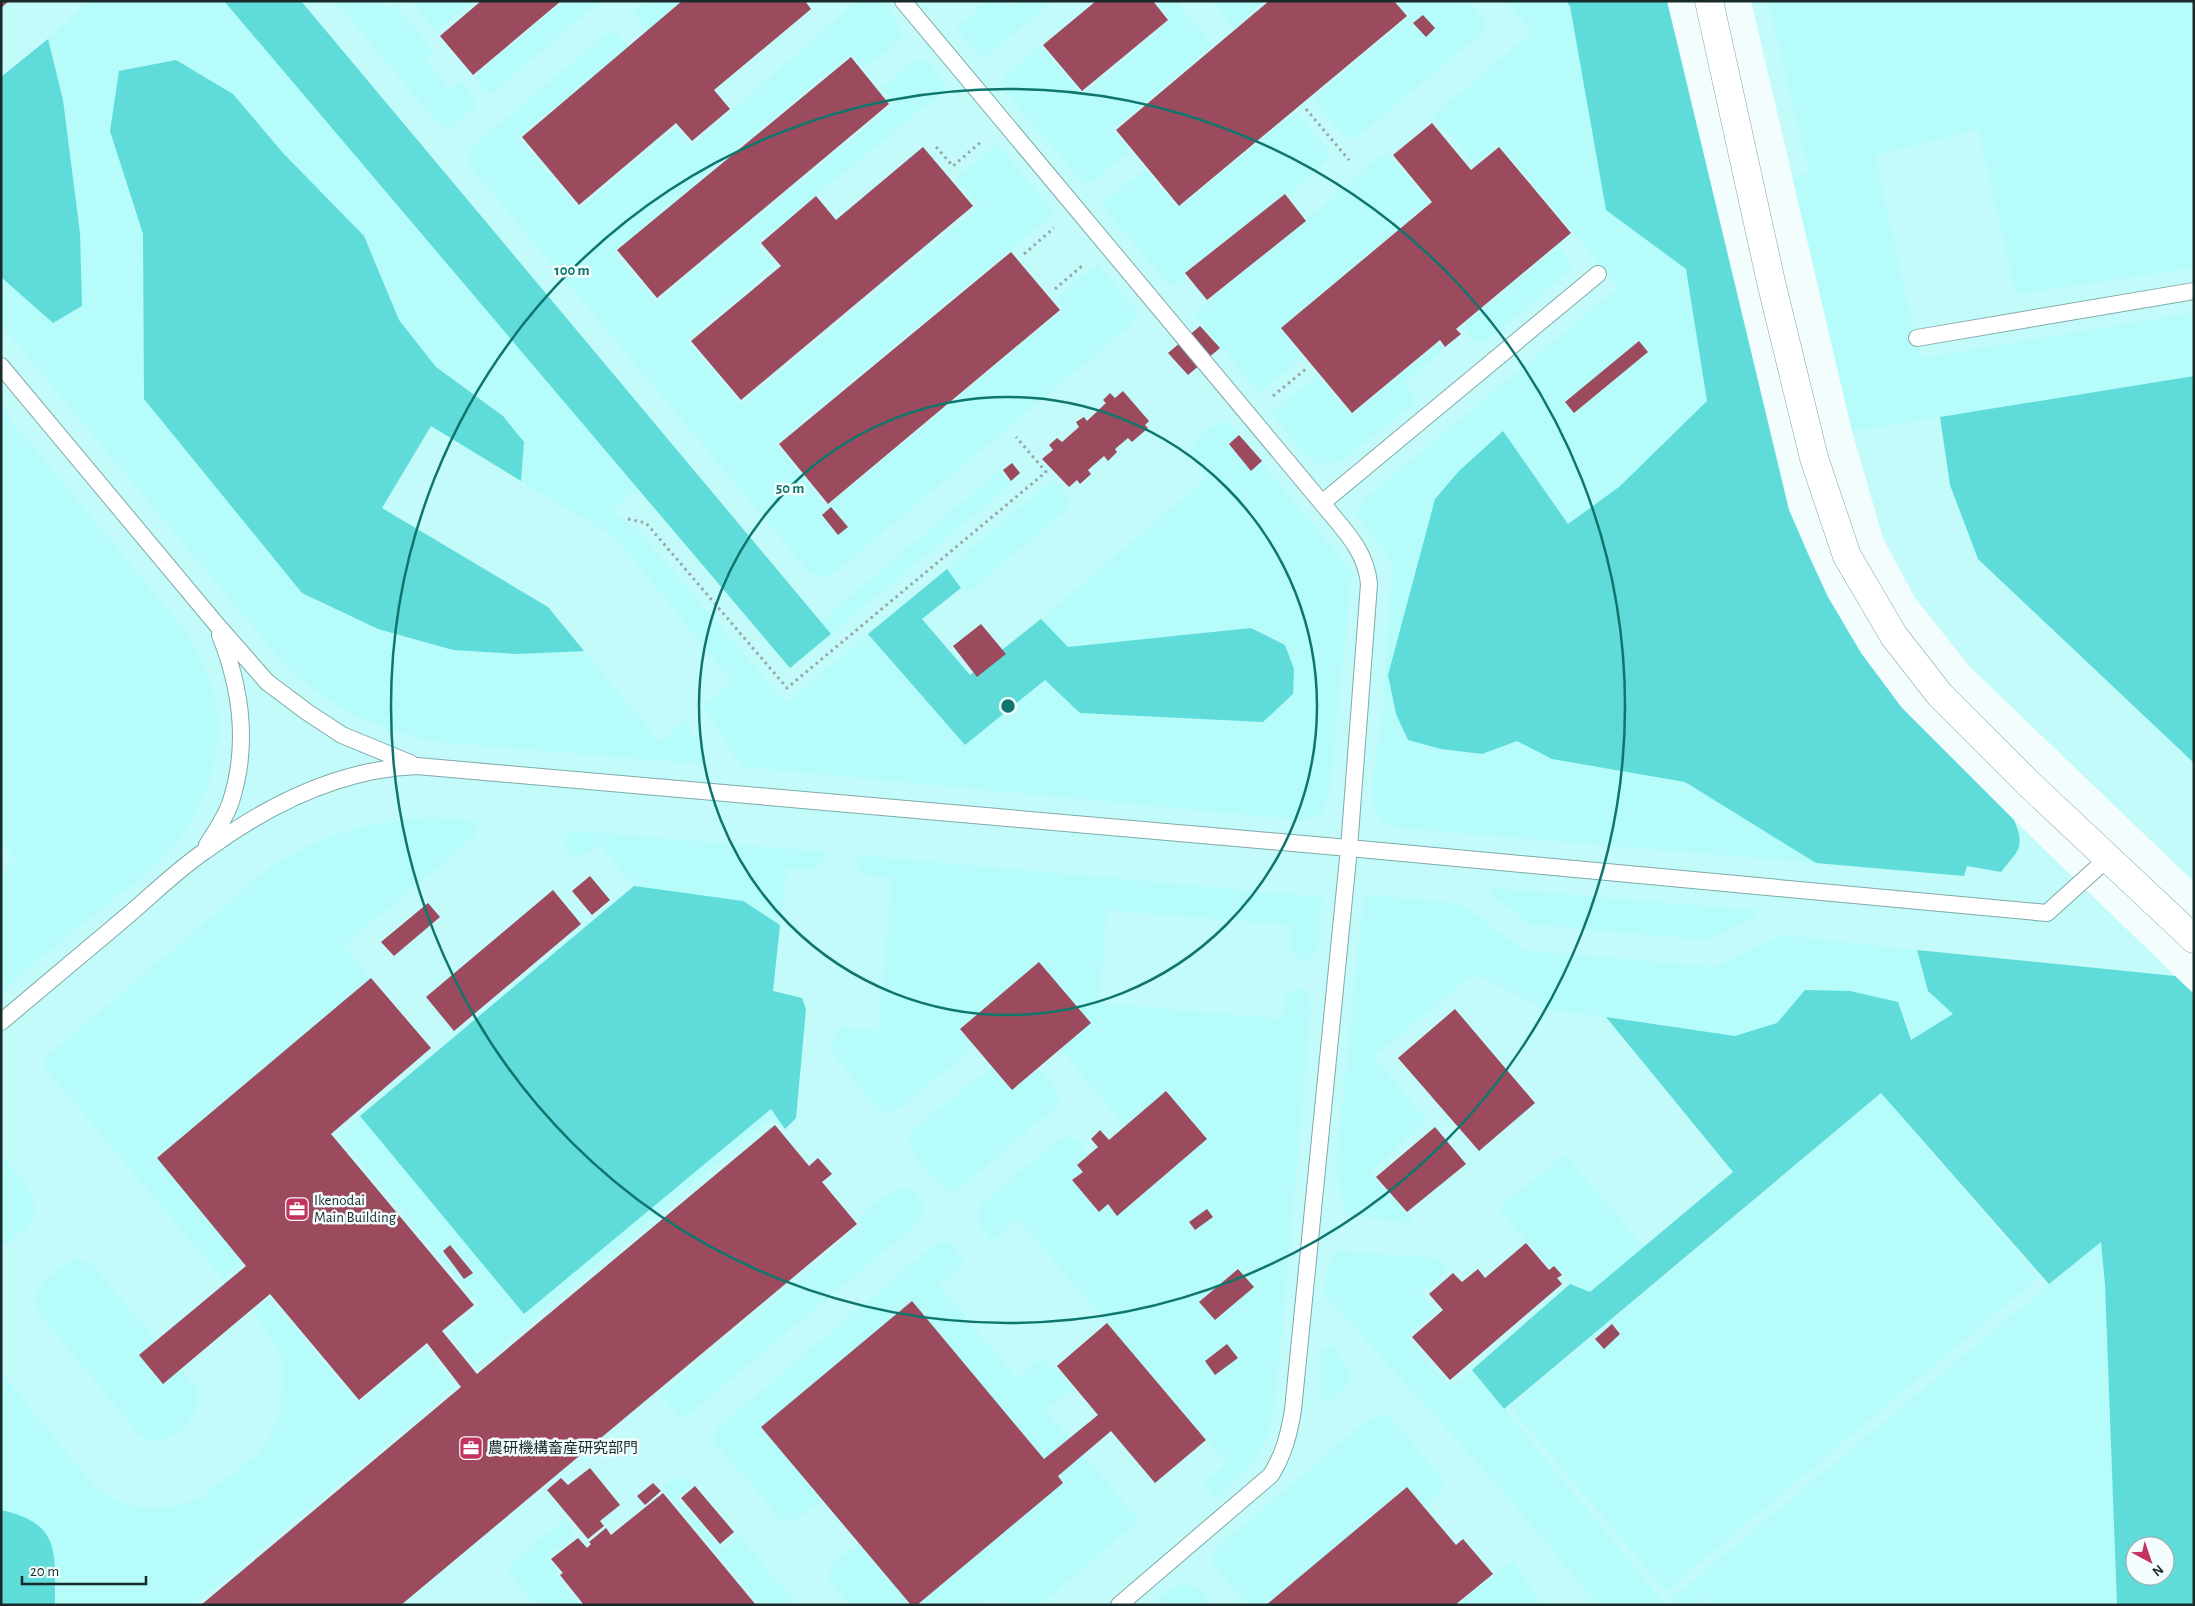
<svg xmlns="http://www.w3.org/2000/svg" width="2195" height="1606" viewBox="0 0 2195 1606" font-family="'Alegreya Sans','Noto Sans JP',sans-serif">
<rect width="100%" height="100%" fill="#f4fdfd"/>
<path fill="#c2fbf9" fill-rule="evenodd" d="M1,1H1667L1789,510L1828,597L1861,653L1902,708L2014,820L2194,994V1605H1ZM2135,1546H2165V1576H2135Z
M1751,1H2194V882L1970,667L1915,598L1883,538L1852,431Z"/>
<path fill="#b5fcfa" d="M89,1H224L638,489L612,510L643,536L786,703L868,634L965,745L1045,680L1252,628L1068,647L1041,619L1207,478L1189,455C1196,436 1209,429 1226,420L1352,572L1329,797L1320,816L1302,820L745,767L734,756L703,705L732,681L615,537L521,481L524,442L503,416L436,367L399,320L364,236L283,153L232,94L176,60L110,131L143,234L144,399L302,593L378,629L453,650L517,654L584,651L659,741L685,720L707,759L701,764L425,741L357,718L313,689L279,658L1,325V277L53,322L80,233L63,100L48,39Z
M335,1H379L387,10L394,3L434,52L425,60L450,89L459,81L479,104L452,128L440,126Z
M411,1H473L436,32Z
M564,1H601L489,95L474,77Z
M647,1H682L648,31L633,14Z
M857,1H879L895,17L902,34L893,45L865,68L850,53L613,252L656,303L895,104L881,88L915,61H928L943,81L944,91L756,244L775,265L687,341L741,405L980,207L956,178L997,144L1055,213L776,443L826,507L1064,309L1056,298L1098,264L1138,312L1133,323L838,570L822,578L809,572L468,164V150L610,31L619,36L628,47L517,138L579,209L676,128L691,146Z
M987,1H1002L1009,8L1017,1H1053L986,57L979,56L958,31L959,25Z
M1156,1H1176L1213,45L1112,130L1130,151L1094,181L1083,183L1001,87L1002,79L1040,45L1083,95L1171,20Z
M1212,1H1265L1233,28Z
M1398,1H1469L1486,22L1485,30L1356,138H1346L1313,99L1410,16Z
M1506,1H1566L1570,6L1606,209L1686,269L1707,401L1619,487L1568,524L1503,432L1459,471L1435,499L1482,754L1517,741L1552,759L1685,782L1816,863L1389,827L1376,814L1372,787L1383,710L1392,567L1385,551L1357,516L1363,500L1619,287L1499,144L1474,164L1433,116L1532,32Z
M1768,1H2194V268L2016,294L1978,129L1875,156L1920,358L2194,312V376L1852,431L1793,179L1809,172Z
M1296,112L1328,150L1327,161L1289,194L1285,193L1183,274L1185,278L1176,285L1167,283L1104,208L1107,199L1145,170L1178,208Z
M1386,152L1429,202L1281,328L1302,357L1259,393L1194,314Z
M1559,246L1571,265L1570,271L1485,342H1476L1462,327Z
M1440,343L1444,349L1404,384L1415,397L1413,404L1345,459C1335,465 1321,467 1311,459C1298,450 1282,426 1271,413L1317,376L1351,416Z
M1,408L183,628C201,655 217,689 218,722C221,771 194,828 159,861C140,879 118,895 97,912C65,938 33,965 1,991V872L17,859L1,841Z
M999,471L1010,485L831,634L820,622Z
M1053,479L1068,496L1069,508L967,593L947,569Z
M428,817L477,821L476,835L343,946L371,978L157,1158L242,1260L223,1279L45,1068L46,1057L274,864L316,842L363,826Z
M567,830L827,852C817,877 809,867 787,868L773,991L802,998L806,1009L796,1118L785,1129L771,1118L477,1367L449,1331L480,1305L338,1135L634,886L599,844L576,861L566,851Z
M858,855L1322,897L1318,948L1308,961L1298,958L1290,945L1292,925L1107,910L1099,1003L1283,1019L1286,994L1299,988L1308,994L1311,1007L1275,1403C1266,1453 1255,1465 1216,1497L1204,1483L1227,1463L1018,1219L992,1240C981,1228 974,1221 981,1204L1059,1140L1069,1136L1078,1141L1089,1154L1077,1165L1083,1172L1072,1181L1099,1211L1108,1204L1118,1215L1207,1139L1167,1092L1125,1126L1060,1048L1039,962L960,1028L975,1046L900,1108L887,1113L877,1108L834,1055L832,1042L841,1027L878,1031L892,879L867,876L856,865Z
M1495,888L1754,910L1759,912L1754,918L1708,940L1528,924L1488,890Z
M1364,894L1461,904L1523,950L1714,967L1784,935L1917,950L1928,991L1953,1014L1911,1040L1805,990L1777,1023L1735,1036L1544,1008L1475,974L1373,1056L1427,1120L1370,1173L1416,1225L1345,1214L1336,1166Z
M992,1067L1038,1068C1047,1079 1064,1091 1057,1106L959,1189L952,1192L945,1190C931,1174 903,1153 911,1131Z
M1881,1093L2038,1278L1666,1591L1510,1407Z
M1,1155C19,1177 54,1207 21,1233C14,1238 10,1243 1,1244Z
M1565,1155L1644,1247L1589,1293L1570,1284L1554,1263L1549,1266L1498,1208Z
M905,1187L914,1193L924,1206L920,1221L687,1416L681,1418L660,1395L863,1225L858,1218L894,1189Z
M2101,1241L2105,1284L2117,1605H1704L1727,1583L1699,1605H1598L1504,1492L1325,1295L1329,1263L1337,1251L1438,1258L1448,1271L1420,1293L1435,1311L1406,1337L1449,1387L1472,1370L1665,1604Z
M943,1242L953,1246L963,1259V1265L939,1285L1017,1379L1042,1358L1074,1387L1045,1410L1139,1520L1040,1605H1001L992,1596L982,1605H917L1063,1483L912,1301L762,1427L822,1499C809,1510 799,1524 781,1519L714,1442L715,1430L929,1249Z
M77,1259L86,1262L96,1269L198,1390C199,1421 179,1436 151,1442L138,1433L38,1312C31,1294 40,1285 53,1274C61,1267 67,1261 77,1259Z
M269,1299L359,1404L425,1350L455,1386L193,1605H55L54,1550L7,1511L1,1510V1372L94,1486L117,1501L143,1508L174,1507L201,1497L257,1455L269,1439L279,1416L284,1367L276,1346L254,1312Z
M1332,1346L1351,1372L1350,1384L1327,1404L1319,1397L1320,1354L1324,1347Z
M1378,1416L1391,1417L1443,1480L1442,1491L1425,1508L1407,1487L1266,1605H1248L1211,1562L1217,1548L1367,1420Z
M681,1478L688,1479L693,1484L676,1498L723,1549L739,1536L798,1605H760L662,1487L672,1480Z
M564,1519L575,1532L546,1558L557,1572L554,1574L579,1605H536L506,1569Z
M859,1543L911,1605H850L829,1581L831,1566Z
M1512,1561L1544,1605H1456Z
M1186,1582L1197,1588L1212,1605H1153L1175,1587Z"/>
<path fill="#5fdbd9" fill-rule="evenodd" d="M224,1H301L831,634L790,668Z
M1566,1H1667L1789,510L1808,554L1828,597L1861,653L1902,708L2014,820C2026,848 2018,850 2001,872L1967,866L1964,876L1816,863L1685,782L1552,759L1517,741L1482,754L1441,749L1408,740L1396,714L1388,675L1435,499L1459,471L1503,431L1568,524L1619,487L1707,401L1686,269L1606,210L1570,6Z
M48,39L63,100L80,233L82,306L53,323L1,277V77Z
M176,60L233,94L283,153L364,236L399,320L436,367L503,416L524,442L521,481L431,426L382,508L548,607L584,651L517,654L453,650L378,629L302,593L144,399L143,234L110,131L119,71Z
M2194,376V763L1978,559L1950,485L1940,417Z
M947,569L961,588L922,619L970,675L1041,619L1068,647L1251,628L1285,645L1294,669L1293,694L1263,722L1080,713L1045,680L965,745L868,634Z
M634,886L743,901L780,925L773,991L802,998L806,1009L796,1118L785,1129L771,1109L524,1314L360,1116Z
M1917,950L2175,976L2194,994V1605H2117L2105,1284L2101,1242L2049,1284L1881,1093L1504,1409L1472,1370L1570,1284L1590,1292L1733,1172L1606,1017L1735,1036L1777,1023L1805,990L1850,991L1898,1002L1911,1040L1953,1014L1928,991ZM2135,1546H2165V1576H2135Z"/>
<path fill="#60dddb" d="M1,1510C63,1524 54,1553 55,1605H1Z"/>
<path fill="#9c4a5d" d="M1,1H9L1,8Z
M481,1H561L473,75L440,36Z
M682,1H805L811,9L714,90L730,109L692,141L676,123L579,205L522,137Z
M1096,1H1153L1168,20L1082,91L1043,45Z
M1269,1H1394L1407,16L1179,206L1116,130Z
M1423,15L1435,28L1426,37L1413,23Z
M851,57L889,104L657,298L617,250Z
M1432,123L1471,170L1499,147L1571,233L1456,329L1461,334L1445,347L1440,340L1352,413L1281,328L1432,202L1393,155Z
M923,147L973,206L741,400L691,341L781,266L761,243L816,196L836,220Z
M1285,194L1306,221L1207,300L1185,273Z
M1011,252L1060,310L828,504L779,444Z
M1200,326L1220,348L1188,375L1168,353Z
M1639,341L1648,352L1574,413L1565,402Z
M1123,391L1149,421L1145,425L1148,428L1132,442L1128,438L1115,449L1117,452L1108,461L1104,456L1088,470L1091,474L1080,484L1077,480L1069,487L1042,459L1053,450L1049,445L1057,438L1062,442L1079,427L1076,422L1084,417L1087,421L1106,403L1103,400L1110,393L1115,398Z
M1239,435L1262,461L1251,471L1229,444Z
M1012,463L1020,473L1011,481L1003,470Z
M831,507L848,527L838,535L822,515Z
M981,624L1006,654L977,677L953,646Z
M590,876L610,900L592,915L572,891Z
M553,890L581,924L454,1031L426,997Z
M428,903L440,917L394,956L381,942Z
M1039,962L1091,1023L1012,1090L960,1029Z
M371,978L431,1048L331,1134L474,1305L442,1331L477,1374L775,1125L809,1166L818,1158L832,1174L822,1182L857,1224L401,1605H201L461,1387L427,1343L359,1400L270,1294L163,1384L139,1355L246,1266L157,1158Z
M1455,1009L1535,1103L1479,1151L1398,1058Z
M1166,1091L1207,1139L1117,1216L1108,1204L1099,1212L1072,1180L1083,1172L1077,1165L1098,1147L1091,1139L1100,1130L1109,1140Z
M1435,1127L1466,1164L1407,1212L1376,1177Z
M1207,1209L1213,1217L1195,1230L1189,1222Z
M1526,1243L1549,1270L1554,1266L1562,1275L1557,1278L1562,1284L1450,1380L1412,1337L1443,1310L1429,1294L1453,1273L1462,1282L1478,1269L1485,1278Z
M450,1245L473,1273L464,1279L443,1251Z
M1238,1269L1254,1287L1215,1320L1199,1302Z
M912,1301L1044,1459L1098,1415L1057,1366L1107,1323L1206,1440L1155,1483L1111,1431L1058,1476L1063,1483L917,1605H911L761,1427Z
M1612,1324L1620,1334L1604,1349L1595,1339Z
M1227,1344L1238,1358L1215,1375L1205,1361Z
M590,1468L620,1505L600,1521L604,1526L588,1539L547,1490L561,1478L568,1485Z
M653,1483L661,1491L645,1505L637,1496Z
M695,1486L734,1532L720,1544L681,1498Z
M1407,1487L1456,1545L1463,1539L1493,1574L1455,1605H1266Z
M663,1493L756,1605H584L560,1575L563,1573L551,1559L578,1538L587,1548L591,1544L589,1542L606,1528L611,1535Z"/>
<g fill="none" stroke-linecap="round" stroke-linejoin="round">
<g stroke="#7eaaa9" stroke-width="18">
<path id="lane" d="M903,1L1322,503C1343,529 1366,550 1369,584L1349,848L1293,1410C1289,1434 1284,1454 1271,1475L1119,1605
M1917,338L2194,291
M1,366L217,625L267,682L307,712L342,735L410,763
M1322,503L1598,274
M207,845C216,831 226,817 231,801C249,745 241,688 220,635
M1,1022C43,987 84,952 126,917C152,895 177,870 205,851C266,806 340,769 417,766L1349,848L2047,913L2108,858"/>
</g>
<g stroke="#7eaaa9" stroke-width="29">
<path id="secondary" d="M1709,1L1771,282L1814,458L1847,556L1894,636L1940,695L2029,784L2194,939"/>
</g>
<path stroke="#99a5a5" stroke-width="3" stroke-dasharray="2.5 4" stroke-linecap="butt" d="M1306,109L1349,160
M936,147L953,166L982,141
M1024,254L1054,228
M1055,289L1083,265
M1273,396L1307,368
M628,519L646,523L787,688L1046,472L1016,437"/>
<use href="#lane" stroke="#fff" stroke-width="16"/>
<use href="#secondary" stroke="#fff" stroke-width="28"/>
</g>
<g fill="none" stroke="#0f766e" stroke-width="2.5">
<circle cx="1008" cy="706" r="309"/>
<circle cx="1008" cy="706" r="617"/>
</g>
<defs>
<g id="office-square" transform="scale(1.25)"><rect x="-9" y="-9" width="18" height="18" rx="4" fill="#c2335f" stroke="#f4fdfd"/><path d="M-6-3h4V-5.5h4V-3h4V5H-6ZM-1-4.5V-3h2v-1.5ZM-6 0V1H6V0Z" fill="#fff"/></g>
</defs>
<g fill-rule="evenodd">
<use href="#office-square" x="297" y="1209"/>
<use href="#office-square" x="471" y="1448"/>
</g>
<g text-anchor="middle" stroke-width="5" stroke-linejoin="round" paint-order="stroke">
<g font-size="15" fill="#182a2a" stroke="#f4fdfd" text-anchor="start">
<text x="314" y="1205">Ikenodai<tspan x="314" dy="17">Main Building</tspan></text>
<text x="488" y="1453">農研機構畜産研究部門</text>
</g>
</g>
<circle cx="1008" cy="706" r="8" fill="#0f766e" stroke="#f4fdfd" stroke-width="2.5"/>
<g font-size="15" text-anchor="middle" font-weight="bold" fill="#0f766e" stroke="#f4fdfd" stroke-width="5" stroke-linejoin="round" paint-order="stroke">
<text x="572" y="275">100 m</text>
<text x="790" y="493">50 m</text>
</g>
<rect width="2195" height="1606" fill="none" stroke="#182a2a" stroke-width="5"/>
<g transform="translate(2150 1561) rotate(140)"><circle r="24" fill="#f4fdfd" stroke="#9ca9a9"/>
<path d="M0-4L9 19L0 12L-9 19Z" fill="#c2335f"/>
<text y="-8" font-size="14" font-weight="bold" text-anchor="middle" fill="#182a2a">N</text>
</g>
<path d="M22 1576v8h124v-8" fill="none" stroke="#182a2a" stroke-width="2.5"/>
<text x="30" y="1576" font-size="15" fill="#182a2a" stroke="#f4fdfd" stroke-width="4" paint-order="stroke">20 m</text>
</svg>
